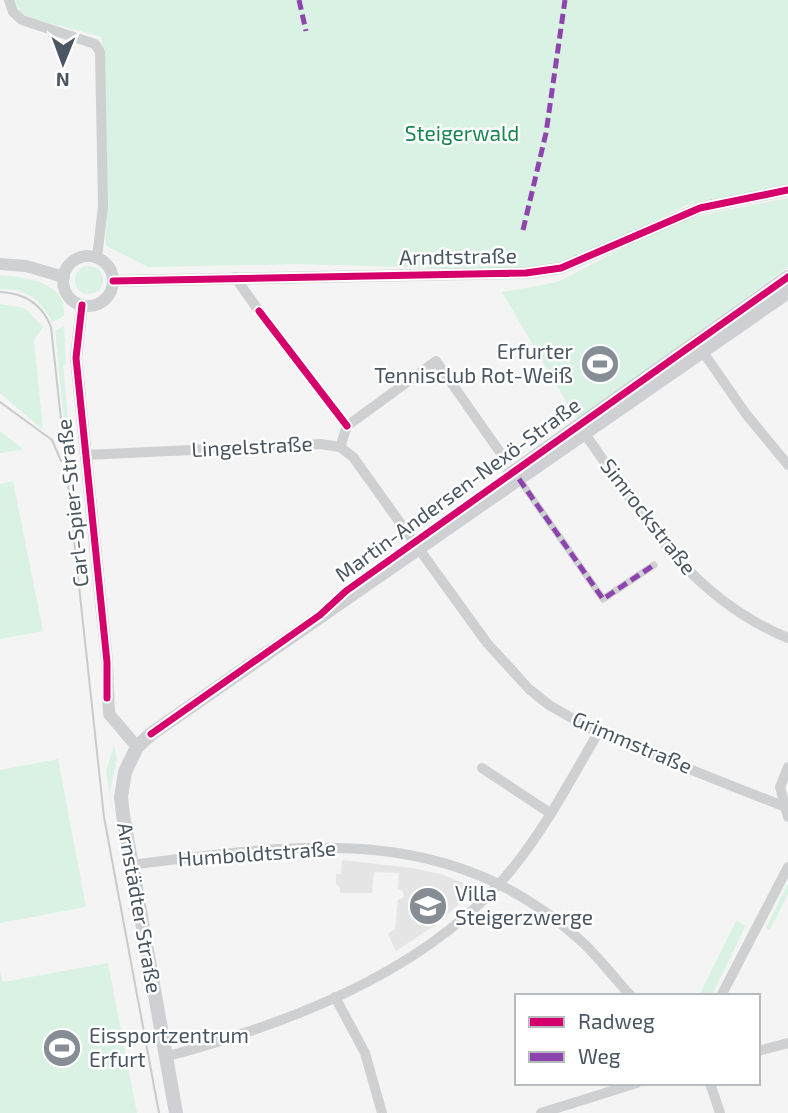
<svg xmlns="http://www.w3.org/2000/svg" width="788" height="1113" viewBox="0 0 788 1113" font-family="'Exo 2',sans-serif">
<rect width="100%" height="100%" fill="#f4f4f4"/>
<path fill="#e6e5e6" d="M342,860L412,868L441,874L473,887V890L441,921L396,951L388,934L395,929L398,900L404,897L403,891L398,889L399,873L374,872L372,893H340V887L336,884V874H341Z"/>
<path fill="#d9f2e3" d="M14,0H788V184L687,205L587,254L559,263L505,270L298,264L148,267L106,246L102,37L31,18L21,13Z
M788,198V267L577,420L502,292L558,282L663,227L688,218Z
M75 280a14 14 0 1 1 28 0a14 14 0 1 1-28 0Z
M0,275C25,277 68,282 64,316L52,322C41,300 26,288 0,289Z
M0,304L25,308L43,327L34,340L43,430L0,393Z
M64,326L66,364L63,365L73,474L69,475L55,330Z
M0,431L23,449L0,453Z
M13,481L43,631L0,639V484Z
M114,745L117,759L110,792L113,816L106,772Z
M58,759L86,907L0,923V770Z
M788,883V894L770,930L766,928Z
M736,921L746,925L713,993L699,996Z
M108,963L137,1113H0V970L3,982Z"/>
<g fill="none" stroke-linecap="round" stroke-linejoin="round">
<path stroke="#ced0d2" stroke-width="7" d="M519,479L603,599L654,565"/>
<path stroke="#ced0d2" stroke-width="10" d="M9,0L13,12L22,20L95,44L100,52L103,206L97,258
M235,277L259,311
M703,352L746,414L788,465
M585,434C643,516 690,598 788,638
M340,447L347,426L436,361L502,455
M85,455L320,444L340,447L353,457L414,542
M419,549L487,643L529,689L549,705L598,733L788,808
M788,767L780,787L788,817
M482,768L550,813
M130,865C294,845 445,818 580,940C599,957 614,978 631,996
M721,996L788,867
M335,997L365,1053L382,1113
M758,1051L788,1043
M165,1057C283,1025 414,977 498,885C539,841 568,784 598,733
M710,1083L720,1113
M541,1113L637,1083"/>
<path stroke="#ced0d2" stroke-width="12" d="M63 281a25 25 0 1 1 50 0a25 25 0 1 1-50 0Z
M0,264L26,266L64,277
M113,281L526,273L561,268L700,208L788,190
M82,305L76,358L107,662L109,714L137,747"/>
<path stroke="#ced0d4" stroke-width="14" d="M509,475L788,277
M176,1113L123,815L121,797L125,772L137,747L151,734L788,292"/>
<path stroke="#c9cacc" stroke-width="2" d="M0,292C25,293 42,304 51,327L104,817L159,1113
M0,402L52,440L61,461"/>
<path stroke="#8e44ad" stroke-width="5" stroke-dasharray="10 5" stroke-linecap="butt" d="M299,0L306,31
M523,230L546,133L565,0
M519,479L603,599L654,565"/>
<g stroke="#fff" stroke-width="11">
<path id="cycleway" d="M113,281L526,273L561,268L700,208L788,190
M82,305L76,358L107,662V698
M259,311L347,426
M151,734L320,615L346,591L788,277"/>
</g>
<use href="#cycleway" stroke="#d6006c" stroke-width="7"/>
</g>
<defs>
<g id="stadium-disc" transform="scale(2.0125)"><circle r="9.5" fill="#868d94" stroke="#fff"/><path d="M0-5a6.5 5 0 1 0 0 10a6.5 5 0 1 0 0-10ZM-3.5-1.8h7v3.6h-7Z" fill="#fff"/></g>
<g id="school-disc" transform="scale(2.0125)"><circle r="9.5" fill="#868d94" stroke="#fff"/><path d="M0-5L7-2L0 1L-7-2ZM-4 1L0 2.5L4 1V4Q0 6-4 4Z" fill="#fff"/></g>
</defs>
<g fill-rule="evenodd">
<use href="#stadium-disc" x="600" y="364"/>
<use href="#school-disc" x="428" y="906"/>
<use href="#stadium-disc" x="62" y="1048"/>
</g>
<g text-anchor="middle" stroke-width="5" stroke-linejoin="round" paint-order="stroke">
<g font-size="21" fill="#17864f" stroke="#fff">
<text x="462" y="141">Steigerwald</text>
</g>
<g font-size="21" fill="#4a5661" stroke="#fff">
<text transform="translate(458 257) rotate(-1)" y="7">Arndtstraße</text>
<text transform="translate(252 447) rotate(-3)" y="7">Lingelstraße</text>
<text transform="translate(458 490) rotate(-36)" y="7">Martin-Andersen-Nexö-Straße</text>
<text transform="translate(73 503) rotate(-96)" y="7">Carl-Spier-Straße</text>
<text transform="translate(648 517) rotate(52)" y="7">Simrockstraße</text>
<text transform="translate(632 743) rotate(23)" y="7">Grimmstraße</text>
<text transform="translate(257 854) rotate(-4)" y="7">Humboldtstraße</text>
<text transform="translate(139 908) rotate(80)" y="7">Arnstädter Straße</text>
</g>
<g font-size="21" fill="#4a5661" stroke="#fff" text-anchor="start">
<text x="573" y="359" text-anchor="end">Erfurter<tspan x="573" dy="24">Tennisclub Rot-Weiß</tspan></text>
<text x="455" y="901">Villa<tspan x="455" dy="24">Steigerzwerge</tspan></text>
<text x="89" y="1043">Eissportzentrum<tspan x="89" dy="24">Erfurt</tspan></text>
</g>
</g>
<rect x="515" y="994" width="245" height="91" fill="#ffffff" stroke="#b7bbc0" stroke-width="2"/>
<rect x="529" y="1017" width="35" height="10" fill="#d6006c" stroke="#b7bbc0" stroke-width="2"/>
<text x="578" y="1029" font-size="21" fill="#4a5661">Radweg</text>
<rect x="529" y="1052" width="35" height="10" fill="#8e44ad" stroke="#b7bbc0" stroke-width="2"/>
<text x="578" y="1064" font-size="21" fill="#4a5661">Weg</text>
<g transform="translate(63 63) rotate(181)" stroke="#ffffff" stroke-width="5" paint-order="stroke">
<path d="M0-5L12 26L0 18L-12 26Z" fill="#4a5661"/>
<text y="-10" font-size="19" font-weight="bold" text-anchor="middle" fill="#4a5661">N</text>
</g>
</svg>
